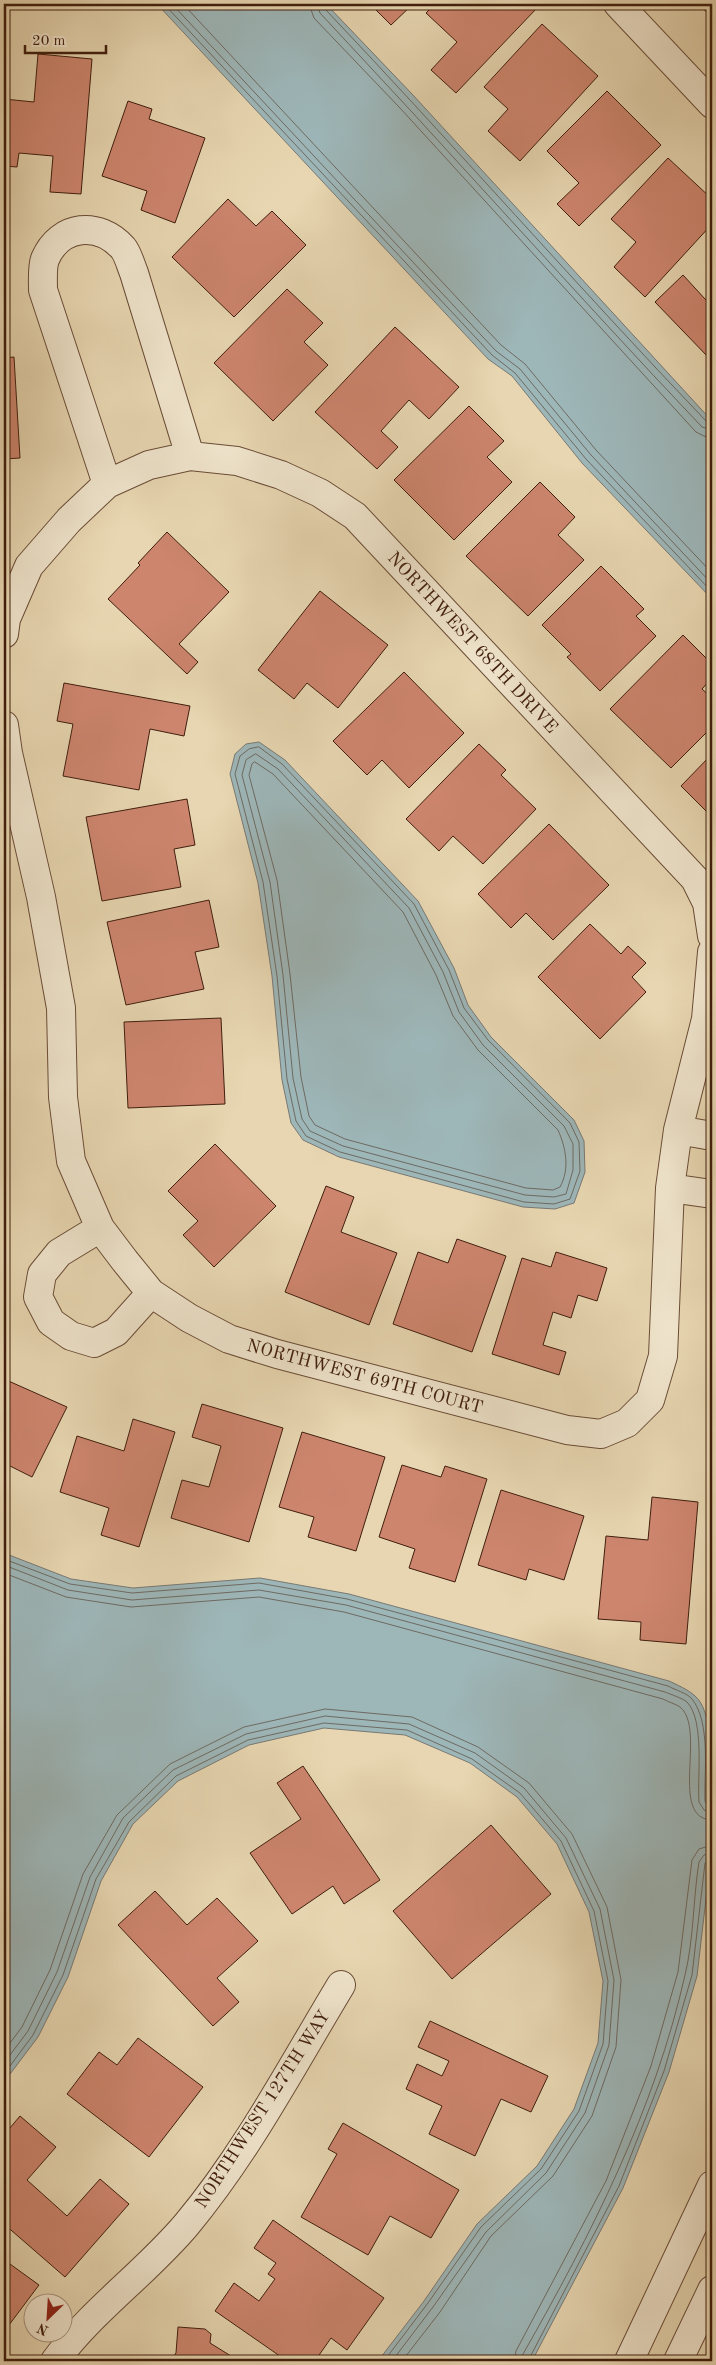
<svg xmlns="http://www.w3.org/2000/svg" width="716" height="2365" viewBox="0 0 716 2365" font-family="'Old Standard TT',serif">
<rect width="100%" height="100%" fill="#e7d6b1"/>
<filter id="stains"><feTurbulence type="fractalNoise" baseFrequency=".004" numOctaves="4"/><feColorMatrix values="0 0 0 0 .2 0 0 0 0 .09 0 0 0 0 .02 0 0 0 .5 -.17"/></filter>
<radialGradient id="worn" r=".72"><stop offset=".6" stop-color="#630" stop-opacity="0"/><stop offset="1" stop-color="#630" stop-opacity=".3"/></radialGradient>
<path fill="#9db6b8" stroke="#787974" d="M157,4H326L413,95L712,421V599L582,463L512,376L488,359Z
M259,742L285,760L418,901L454,968L468,1005L491,1037L574,1120L584,1141L585,1172L574,1203L555,1209L523,1207L339,1157L303,1140L291,1123L282,1080L272,976L258,883L230,774L235,754L246,744Z
M4,1553L71,1579L133,1588L260,1578L349,1594L669,1681C697,1694 703,1698 709,1729L711,1856L697,1976L669,2072L623,2188L532,2361H378L424,2301L477,2224L537,2166L574,2109L598,2043L603,1981L589,1912L557,1844L517,1797L470,1763L405,1735L324,1728L249,1745L178,1781L133,1824L101,1881L68,1977L38,2037L4,2082Z"/>
<g fill="none" stroke-linecap="round" stroke-linejoin="round">
<path stroke="#6e6a62" stroke-width="1" d="M164,4L492,355L515,373L586,459L712,592
M172,4L496,351L520,369L591,455L712,584
M183,4L501,345L525,364L596,450L712,573
M309,4L314,18L400,108L696,432L704,436L712,438
M317,4L320,13C449,150 573,291 702,427L712,430
M323,4L325,9C454,145 577,286 707,422L712,424
M259,747L282,764L414,904L449,970L464,1008L488,1040L570,1123L579,1142L580,1171L570,1199L554,1204L524,1202L340,1152L306,1136L296,1121L287,1079L277,976L263,882L235,774L240,756L249,749Z
M256,754L278,769L409,908L443,972L459,1012L483,1045L564,1126L573,1144V1170L566,1194L554,1197L525,1195L343,1146L310,1131L302,1119L293,1078L283,975L270,882L242,775L246,760Z
M255,762L273,774L403,912L436,975L453,1016L478,1050L558,1130C566,1148 570,1169 560,1187L553,1190L526,1188L345,1139L315,1125L309,1116L301,1077L290,974L277,880L249,775L252,764Z
M4,1559L70,1584L132,1593L259,1583L347,1599L668,1686C675,1690 687,1693 692,1699C711,1723 704,1772 705,1801L707,1805L712,1806
M4,1565L68,1590L132,1600L259,1590L346,1605L665,1692C672,1695 682,1698 687,1702C705,1721 697,1777 699,1802L704,1810L712,1813
M4,1573L66,1597L131,1607L259,1597L344,1612L663,1699C668,1702 676,1704 680,1707C707,1729 668,1819 712,1820
M4,2051L22,2027L50,1970L83,1874L117,1815L170,1764L244,1727L325,1709L412,1717L478,1747L529,1783L572,1834L607,1907L621,1980L616,2047L592,2116L553,2176L491,2236L440,2312L402,2361
M4,2063L28,2031L57,1972L90,1877L123,1818L173,1770L246,1734L325,1716L409,1724L475,1753L524,1788L566,1838L600,1909L614,1980L609,2045L585,2113L546,2173L486,2232L433,2307L392,2361
M4,2074L33,2035L63,1975L96,1879L129,1822L176,1776L248,1740L324,1723L407,1730L472,1759L520,1793L561,1841L594,1911L608,1981L603,2044L579,2111L541,2169L481,2227L428,2303L384,2361
M514,2361L516,2351L606,2181L651,2066L678,1972L692,1860L699,1849L712,1845
M522,2361L523,2354C591,2235 655,2109 685,1975C694,1938 693,1899 699,1862L704,1855L712,1853
M528,2361L619,2186L664,2071L692,1975L705,1863L712,1859"/>
</g>
<path fill="#cd856e" stroke="#401e0d" d="M370,4H413L391,25Z
M435,4H532L537,8L456,93L431,70L457,42L426,13Z
M698,4H712V26L707,21L711,16Z
M542,24L598,76L520,161L488,131L508,109L484,87Z
M38,54L92,59L81,194L50,192L53,156L19,153L17,167L4,166V99L34,102Z
M607,91L661,145L579,226L557,204L579,183L547,151Z
M128,101L152,109L149,119L205,138L175,223L141,210L147,191L102,176Z
M668,158L712,199V224L645,297L614,267L636,242L611,219Z
M228,199L256,226L272,211L306,245L234,317L172,257Z
M683,275L706,300L712,294V356L709,358L655,302Z
M287,289L323,323L304,342L328,365L273,421L214,363Z
M395,327L459,387L429,419L409,400L381,431L398,447L377,469L315,412Z
M14,357L20,458L4,459V358Z
M469,406L504,441L487,457L512,482L454,540L394,480Z
M540,482L575,517L558,535L584,560L528,616L466,556Z
M167,532L229,592L179,644L198,662L187,674L108,599L140,565L138,563Z
M601,566L644,609L636,616L656,636L600,691L567,657L571,654L542,625Z
M320,591L388,645L338,708L307,683L294,699L258,670Z
M683,635L712,664V678L702,689L712,698V727L671,768L610,709Z
M404,672L464,733L409,788L382,760L367,775L333,741Z
M64,683L190,706L184,736L150,729L139,790L63,776L73,724L57,721Z
M479,744L506,770L501,775L536,809L483,864L453,836L439,851L406,819Z
M712,754V817L681,786Z
M187,799L195,845L174,849L181,887L102,901L86,817Z
M549,824L609,885L553,940L526,913L511,928L478,894Z
M209,900L219,947L195,952L204,989L126,1005L107,922Z
M590,924L621,954L628,946L646,963L632,977L646,992L600,1039L538,977Z
M221,1018L225,1104L128,1108L124,1022Z
M215,1144L276,1206L214,1267L183,1235L198,1221L168,1191Z
M4,1148L8,1149L4,1181Z
M326,1186L354,1197L341,1232L397,1253L369,1325L285,1292Z
M457,1239L506,1256L472,1352L393,1324L418,1252L448,1263Z
M556,1252L607,1268L597,1301L578,1295L571,1318L553,1312L543,1345L566,1352L559,1375L492,1354L522,1258L551,1267Z
M4,1379L67,1407L32,1477L4,1463Z
M202,1404L283,1428L249,1542L171,1518L182,1480L209,1487L221,1446L192,1437Z
M133,1419L175,1432L139,1547L101,1535L109,1508L60,1492L77,1436L124,1451Z
M302,1432L385,1457L356,1551L308,1537L314,1517L279,1507Z
M402,1465L441,1477L445,1466L487,1479L455,1582L409,1568L415,1549L379,1537Z
M501,1490L584,1516L564,1580L529,1569L526,1580L478,1565Z
M652,1497L698,1502L686,1644L640,1640L641,1622L598,1619L606,1536L648,1540Z
M303,1766L380,1880L344,1904L333,1886L292,1914L250,1853L301,1819L277,1783Z
M491,1825L551,1894L452,1979L393,1911Z
M155,1891L187,1925L217,1898L258,1941L217,1978L239,2002L213,2026L118,1925Z
M430,2021L548,2076L531,2112L501,2099L475,2156L429,2134L442,2106L406,2089L417,2064L442,2076L449,2061L418,2047Z
M138,2038L203,2087L149,2157L67,2094L99,2052L117,2065Z
M20,2116L56,2147L27,2180L67,2216L100,2179L129,2204L65,2277L4,2224V2135Z
M343,2123L459,2190L431,2238L390,2216L368,2255L301,2217L337,2154L328,2149Z
M273,2220L384,2298L347,2350L331,2338L315,2361H287L215,2311L234,2283L259,2301L275,2279L268,2274L276,2263L254,2248Z
M10,2264L39,2285L6,2329L4,2327V2267L7,2269Z
M178,2327L205,2329L211,2334L210,2343L239,2361H170L176,2353Z"/>
<g fill="none" stroke-linecap="round" stroke-linejoin="round">
<g stroke="#6a4c36" stroke-width="30">
<path id="minor" d="M618,4L712,104
M107,484L43,290C43,281 42,267 45,259C60,224 99,221 123,248C128,254 131,266 134,273L190,456
M4,634L6,619L29,566L69,520L107,484L149,465L190,456L237,461L281,475L320,493L355,516L695,879L707,903L712,936
M4,725L8,753L41,897L61,1008L63,1097L71,1161L100,1228L125,1261L151,1293L189,1318L229,1339L277,1354L567,1430L601,1434L627,1423L650,1400L663,1356L670,1188L678,1130L706,1019L712,952
M678,1130L712,1136
M670,1188L712,1194
M100,1228L59,1253L42,1274L38,1297L51,1322L71,1336L94,1343L116,1332L151,1293
M55,2361C92,2310 146,2273 187,2224C247,2152 292,2066 341,1985
M629,2361L712,2185
M678,2361L712,2290"/>
</g>
<use href="#minor" stroke="#efe4cc" stroke-width="28"/>
</g>
<g text-anchor="middle" stroke-width="4" stroke-linejoin="round" paint-order="stroke">
<g font-size="18" fill="#401e0d" stroke="#efe4cc">
<text transform="translate(473 642) rotate(47)" y="6">NORTHWEST 68TH DRIVE</text>
<text transform="translate(365 1376) rotate(15)" y="6">NORTHWEST 69TH COURT</text>
<text transform="translate(262 2109) rotate(-57)" y="6">NORTHWEST 127TH WAY</text>
</g>
</g>
<rect width="716" height="2365" fill="none" stroke="#e7d6b1" stroke-width="20"/>
<rect x="5" y="5" width="706" height="2355" fill="none" stroke="#401e0d" stroke-width="2.5"/>
<rect x="10" y="10" width="696" height="2345" fill="none" stroke="#401e0d"/>
<g transform="translate(48 2318) rotate(205)"><circle r="24" fill="#efe4cc" stroke="#a99580"/>
<path d="M0-4L9 19L0 12L-9 19Z" fill="#8f2418"/>
<text y="-8" font-size="14" font-weight="bold" text-anchor="middle" fill="#401e0d">N</text>
</g>
<path d="M25 45v8h81v-8" fill="none" stroke="#401e0d" stroke-width="2.5"/>
<text x="32" y="45" font-size="15" fill="#401e0d" stroke="#efe4cc" stroke-width="4" paint-order="stroke">20 m</text>
<rect width="100%" height="100%" filter="url(#stains)"/>
<rect width="100%" height="100%" fill="url(#worn)"/>
</svg>
